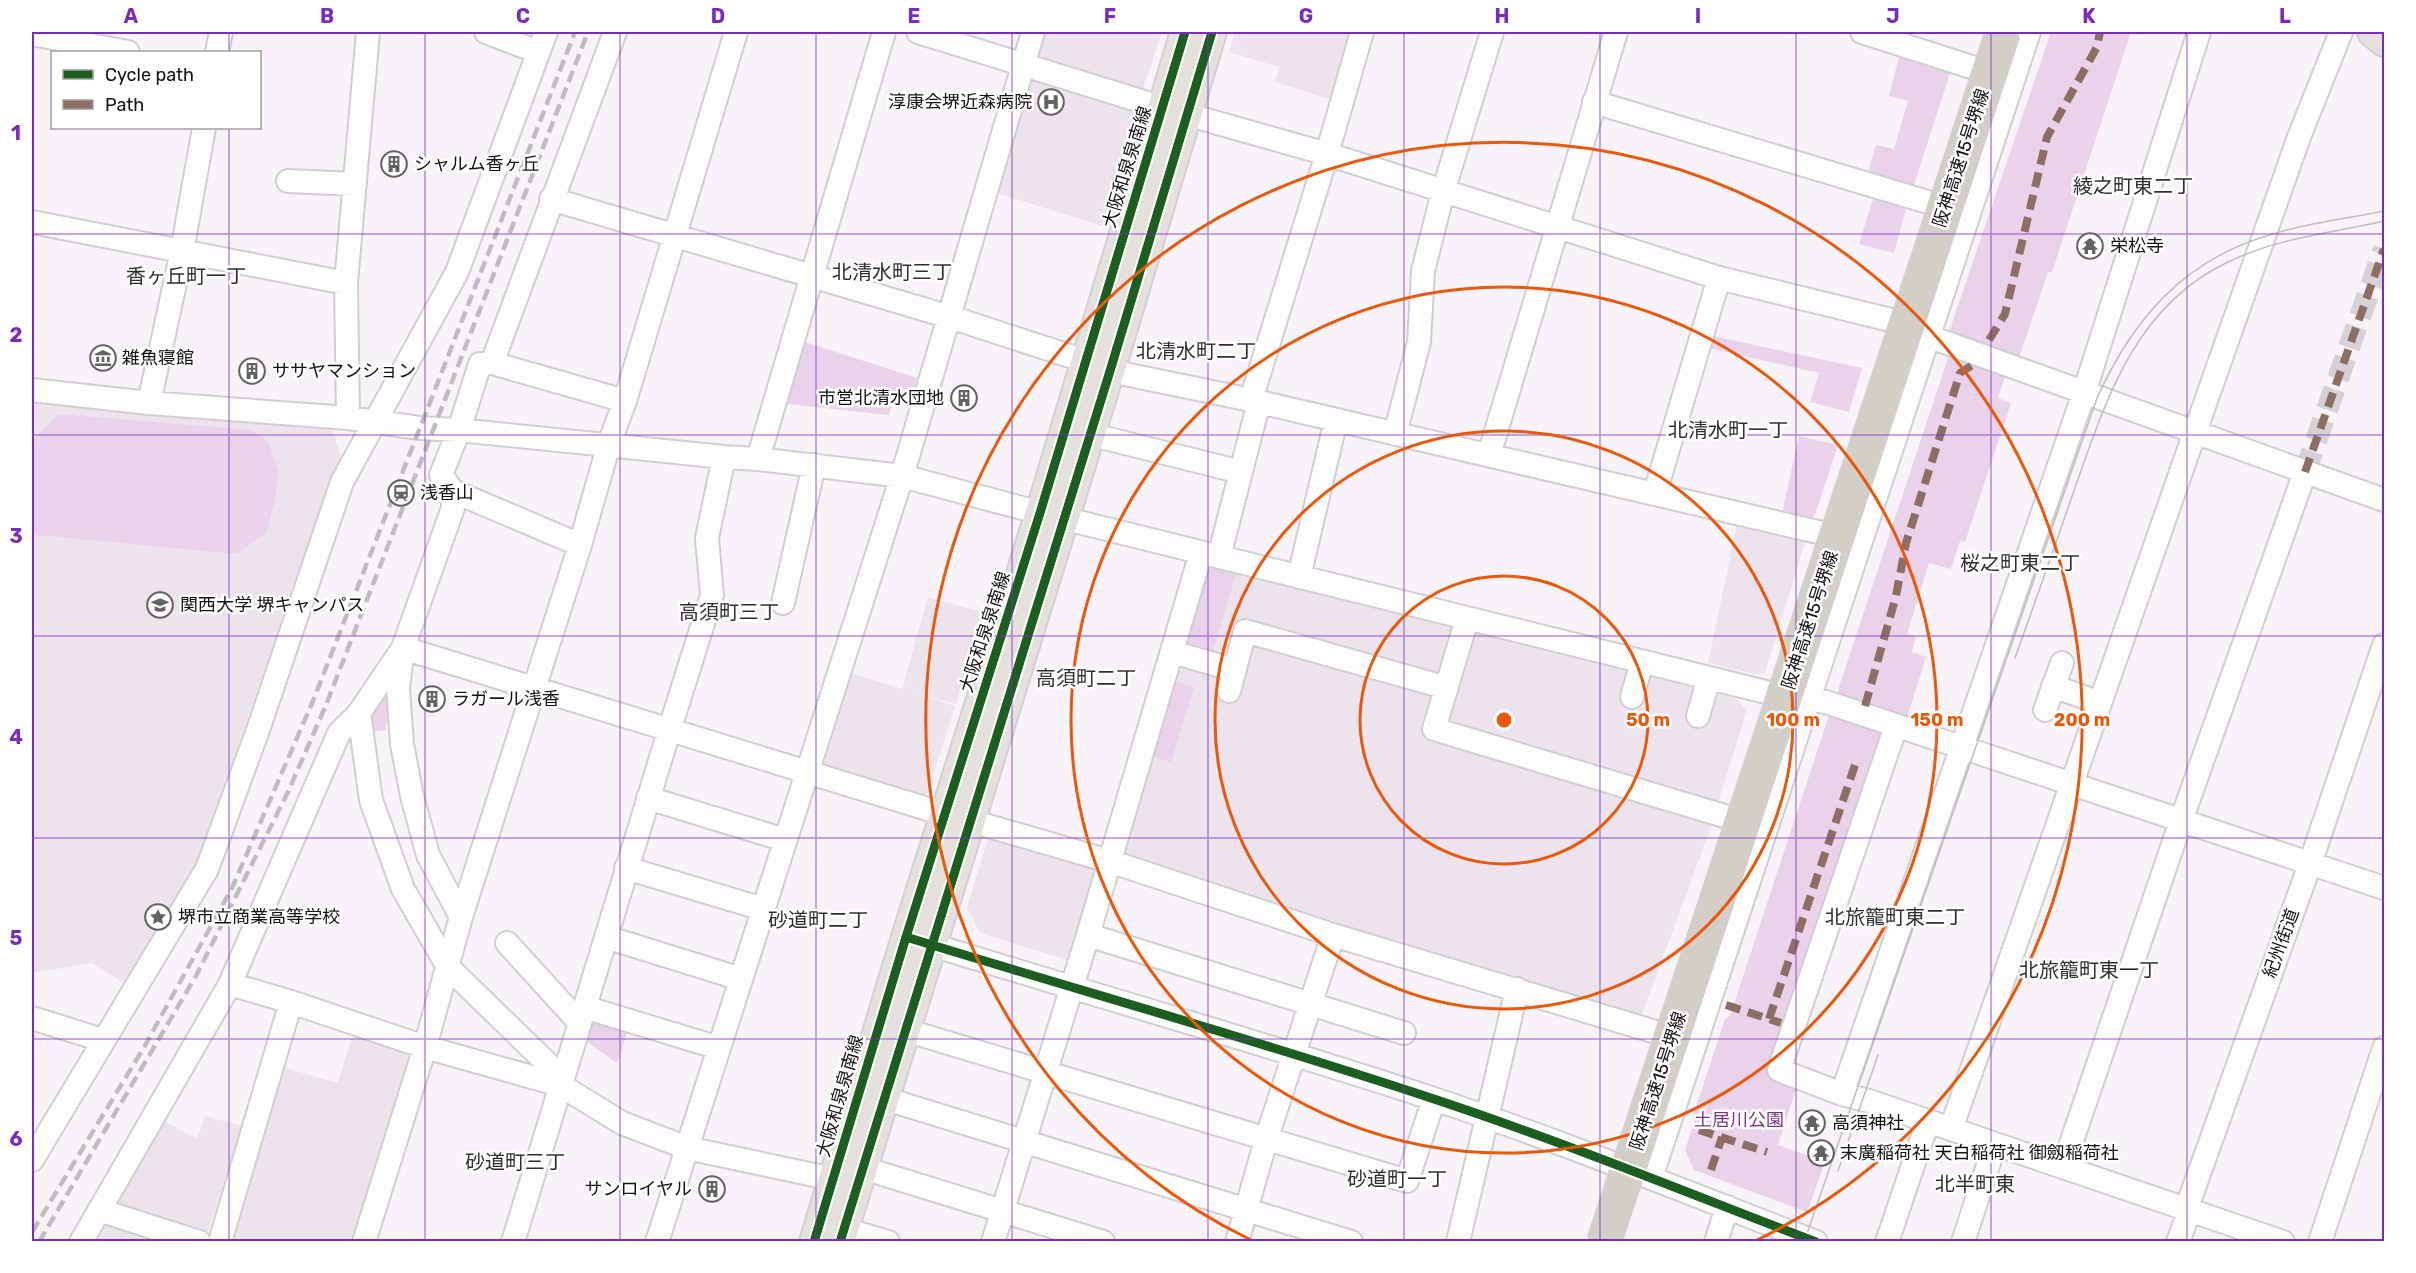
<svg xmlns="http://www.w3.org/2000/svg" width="2416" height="1273" viewBox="0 0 2416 1273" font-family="Rubik,'Noto Sans JP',sans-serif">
<rect width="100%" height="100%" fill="#f8f3f8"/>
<path fill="#ede3ed" d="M1040,32H1162L1142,93L1039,61L1033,52Z
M1235,32H1353L1332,100L1275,82L1279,67L1229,52Z
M1029,75L1140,109L1103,226L993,192Z
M32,400L332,430L341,456L196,864L123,983L92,963L32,973Z
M1738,519L1807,536L1765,673L1754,674L1708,663Z
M1215,565L1735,698L1747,710L1708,835L1641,1017L1130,860L1123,850L1204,572Z
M928,597L982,612L956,704L915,693L955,706L925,800L817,766L847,672L902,689Z
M989,836L1089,866L1095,874L1070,961L980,933L967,907Z
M352,1036L405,1052L410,1061L356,1241L230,1242L278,1066L338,1083Z
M205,1116L242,1126L206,1238L112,1205L159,1118L197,1139Z
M103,1221L173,1242H86Z"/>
<path fill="#e9d2ea" d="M2051,32H2131L2052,272H2048L2018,361L1948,335Z
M1900,53L1947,67L1950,73L1914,185L1906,188L1867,175L1876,145L1894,149L1908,101L1889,96Z
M1874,195L1902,203L1906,209L1894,253L1859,244Z
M1713,336L1862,368L1849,412L1810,402L1819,373L1709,348Z
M799,340L917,378L912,397L894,396L889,415L780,403Z
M1950,352L2006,374L1998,398L2011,403L1965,542L1960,541L1951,569L1929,563L1907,634L1916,637L1912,652L1926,657L1906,721L1836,696Z
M59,414L251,430L268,441L278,470L276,494L267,532L237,554L37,535L32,528V452L35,438Z
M1799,436L1838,445L1815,515L1811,519L1782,513Z
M1214,568L1236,574L1213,650L1186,642L1208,571Z
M1175,681L1194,687L1171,762L1152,756Z
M390,685L392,721L386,722V730L366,733L365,714Z
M1830,712L1885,731L1770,1073L1798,1083L1778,1145L1825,1162L1807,1212L1694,1170L1685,1150L1694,1122L1693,1116L1725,1019L1730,1016Z
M595,1017L629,1028L617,1063L583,1039L587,1021Z"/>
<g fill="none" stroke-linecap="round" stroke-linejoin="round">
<path stroke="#d6d1d6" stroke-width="22" stroke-dasharray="22 11" stroke-linecap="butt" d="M2305,472L2384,249"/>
<g stroke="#d1ced1" stroke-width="26">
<path id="minor" d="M486,32L538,52
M918,32L1147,103L1327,154L1719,278L1903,323L1928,336L1980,355L2384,500
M1862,32L1984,71
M32,34L128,52
M217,52L221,32
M1594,102L1941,206
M288,181L355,184
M551,199L950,317L1085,361
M32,222L346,283
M492,363L625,401
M1110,371L1251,400L1835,536
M32,390L149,403L348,418L420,428L459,430L724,457L758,459L902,476L1022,508L1782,696L1826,702L2384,888
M1251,400L1327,154L1362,32
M149,403L182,251L204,128
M348,418L346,283L368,32
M1395,434L1419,342L1423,271L1443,192L1492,32
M1105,438L1241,472
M1489,455L1616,32
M758,459L884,32
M453,491L441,475L459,430L480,364L492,363L615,32
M1655,493L1719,278
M1219,557L1259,402
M1299,577L1336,420
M783,603L814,465
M1467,619L1434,729L1741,821
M1172,652L1235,670
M2053,686L2100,703
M1229,691L1245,631L1447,688
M1632,697L1642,662
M2045,710L2062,663
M359,713L371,800L403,889L448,967L554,1070L560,1085
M1698,716L1709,678
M1896,726L1779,1070L1842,1094L1869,1101L2283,1242
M648,798L785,840
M971,821L1109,861L1333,935L1669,1036
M626,868L763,909
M461,917L428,855L412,796L402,744L398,688L403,648L944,814
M1088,935L1404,1033
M606,937L741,979
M916,940C1087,993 1261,1042 1431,1098C1561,1141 1688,1193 1816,1242
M507,943L579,1022
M230,984L291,1002L425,1047L560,1085L622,1123L687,1148L833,1179
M584,1007L719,1048
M32,1018L102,1040
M905,1030L1407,1181L1434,1099
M1842,1094L2084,393L2199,32
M883,1098L1351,1242
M1951,1129L2195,432L2299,137L2341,32
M32,1160L207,869L258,730L342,482L457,272L546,32
M2063,1167L2181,821L2305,472
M863,1168L1103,1242
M1651,1178L2029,32
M99,1210L199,1242
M844,1229L888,1242
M81,1242L230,984L339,733L359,713L403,648L453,508V491L580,545
M220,1242L291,1002
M364,1242L425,1047L461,917L580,545L609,444L625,401L736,32
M513,1242L670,728L712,595L707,538L724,457
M657,1242L902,476L1033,32
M993,1242L1088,935L1201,553
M1237,1242L1266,1140L1333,935
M1458,1242L1517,989
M1716,1242L1727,1207
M1887,1242L1928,1121
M1963,1242L1995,1144
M2178,1242L2187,1217L2190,1199L2310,864L2384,645
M2320,1242L2384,1048"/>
</g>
<g stroke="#d2d0d2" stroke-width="32">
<path id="major" d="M2372,32L2384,42
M814,1242L906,937L1040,513L1185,32
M840,1242L1110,371L1212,32"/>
</g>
<use href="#minor" stroke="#fefdfe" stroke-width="22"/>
<use href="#major" stroke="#e4e1dc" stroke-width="28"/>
<path stroke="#bebdbe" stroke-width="1.5" d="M2015,658C2034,605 2053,552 2071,499C2104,407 2131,309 2226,263C2276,238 2331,233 2384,221
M1838,1171L1878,1055
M1804,1242L2097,398C2132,321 2181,263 2263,237C2302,224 2344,219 2384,211"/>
<path stroke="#bebdbe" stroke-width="4.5" stroke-dasharray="12 6" stroke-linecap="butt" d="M32,1232L143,1049L232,888L313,701L575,32
M39,1242L196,976L288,792L326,705L588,32"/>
<g stroke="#d2d0d2" stroke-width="36" stroke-linecap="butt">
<path id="highway-bridge" d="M1604,1242L2003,32"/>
</g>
<use href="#highway-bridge" stroke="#d3cec6" stroke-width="33"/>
<path stroke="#8d6e63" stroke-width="8" stroke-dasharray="15 8" stroke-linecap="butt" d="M1989,340L2005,314L2047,137L2097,47L2100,32
M2305,472L2384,249
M1865,706L1896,596L1906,543L1960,373L1974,364
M1726,1005L1781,1023
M1769,1019L1855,765
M1699,1130L1767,1152
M1711,1170L1722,1137"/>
<g stroke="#fff" stroke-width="13">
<path id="cycleway" d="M906,937C1081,991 1257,1040 1431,1098C1561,1141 1688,1193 1816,1242
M814,1242L906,937L1040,513L1185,32
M840,1242L1110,371L1212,32"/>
</g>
<use href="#cycleway" stroke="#1b5e20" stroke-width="9"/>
</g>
<path fill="none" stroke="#7b2cbf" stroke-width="1.5" stroke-opacity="0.55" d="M229,32V52M425,32V1242M620,32V1242M816,32V1242M1012,32V1242M1208,32V1242M1404,32V1242M1600,32V1242M1796,32V1242M1991,32V1242M2187,32V1242M229,128V1242M32,234H2384M32,435H2384M32,636H2384M32,838H2384M32,1039H2384"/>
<g fill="none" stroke="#e8590c" stroke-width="3">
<circle cx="1504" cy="720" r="144"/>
<circle cx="1504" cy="720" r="289"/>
<circle cx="1504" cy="720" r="433"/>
<path d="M1251 1240A578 578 0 1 1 1757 1240"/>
</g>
<defs>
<g id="hospital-ring" transform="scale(1.35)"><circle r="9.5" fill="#fff" stroke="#646064" stroke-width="1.5"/><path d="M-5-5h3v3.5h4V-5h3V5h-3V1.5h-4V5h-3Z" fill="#646064"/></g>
<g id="building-ring" transform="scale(1.35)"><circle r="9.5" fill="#fff" stroke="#646064" stroke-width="1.5"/><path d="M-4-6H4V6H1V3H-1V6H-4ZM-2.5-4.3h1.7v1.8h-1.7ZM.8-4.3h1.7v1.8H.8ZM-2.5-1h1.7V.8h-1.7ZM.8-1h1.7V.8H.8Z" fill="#646064"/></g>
<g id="temple-ring" transform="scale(1.35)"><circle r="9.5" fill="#fff" stroke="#646064" stroke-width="1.5"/><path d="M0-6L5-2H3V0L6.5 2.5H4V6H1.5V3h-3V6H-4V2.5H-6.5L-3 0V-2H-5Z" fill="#646064"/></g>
<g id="museum-ring" transform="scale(1.35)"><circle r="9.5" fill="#fff" stroke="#646064" stroke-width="1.5"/><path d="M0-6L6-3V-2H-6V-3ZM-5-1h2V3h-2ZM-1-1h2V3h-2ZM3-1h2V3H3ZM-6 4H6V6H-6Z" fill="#646064"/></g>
<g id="station-ring" transform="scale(1.35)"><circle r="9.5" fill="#fff" stroke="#646064" stroke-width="1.5"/><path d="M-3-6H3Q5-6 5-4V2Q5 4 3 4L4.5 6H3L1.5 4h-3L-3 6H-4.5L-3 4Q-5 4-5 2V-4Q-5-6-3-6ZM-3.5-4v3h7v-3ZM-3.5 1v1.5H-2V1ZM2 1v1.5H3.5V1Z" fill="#646064"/></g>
<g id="university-ring" transform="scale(1.35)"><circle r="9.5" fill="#fff" stroke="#646064" stroke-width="1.5"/><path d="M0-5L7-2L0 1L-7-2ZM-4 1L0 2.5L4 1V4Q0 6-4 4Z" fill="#646064"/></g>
<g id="sight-ring" transform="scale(1.35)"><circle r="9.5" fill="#fff" stroke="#646064" stroke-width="1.5"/><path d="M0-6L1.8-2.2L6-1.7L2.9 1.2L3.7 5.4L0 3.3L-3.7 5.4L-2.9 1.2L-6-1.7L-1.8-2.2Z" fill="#646064"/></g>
</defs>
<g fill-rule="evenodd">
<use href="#hospital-ring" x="1051" y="102"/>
<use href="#building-ring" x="394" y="164"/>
<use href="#temple-ring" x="2090" y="246"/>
<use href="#museum-ring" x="103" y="358"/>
<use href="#building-ring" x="252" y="371"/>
<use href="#building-ring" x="964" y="398"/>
<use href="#station-ring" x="401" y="493"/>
<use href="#university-ring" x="160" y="605"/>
<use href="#building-ring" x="432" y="699"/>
<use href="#sight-ring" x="158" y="917"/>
<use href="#temple-ring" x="1812" y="1123"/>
<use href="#temple-ring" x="1821" y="1153"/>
<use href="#building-ring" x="712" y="1189"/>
</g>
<g text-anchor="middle" stroke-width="5" stroke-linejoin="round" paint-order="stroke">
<g font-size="18" fill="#141114" stroke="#fff" text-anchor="start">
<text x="1032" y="108" text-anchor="end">淳康会堺近森病院</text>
<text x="414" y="170">シャルム香ヶ丘</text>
<text x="2110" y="252">栄松寺</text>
<text x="122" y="364">雑魚寝館</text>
<text x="272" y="377">ササヤマンション</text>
<text x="944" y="404" text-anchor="end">市営北清水団地</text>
<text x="420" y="499">浅香山</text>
<text x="180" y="611">関西大学 堺キャンパス</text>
<text x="452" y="705">ラガール浅香</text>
<text x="178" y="923">堺市立商業高等学校</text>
<text x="1832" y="1129">高須神社</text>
<text x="1840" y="1159">末廣稲荷社 天白稲荷社 御劔稲荷社</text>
<text x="692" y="1195" text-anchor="end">サンロイヤル</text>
</g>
<g font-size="18" fill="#141114" stroke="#fff">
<text transform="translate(1961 158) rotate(-72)" y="6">阪神高速15号堺線</text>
<text transform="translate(1127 167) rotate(-73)" y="6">大阪和泉泉南線</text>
<text transform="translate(1810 620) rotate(-72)" y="6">阪神高速15号堺線</text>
<text transform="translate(985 632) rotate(-72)" y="6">大阪和泉泉南線</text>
<text transform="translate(2281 943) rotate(-70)" y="6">紀州街道</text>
<text transform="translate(1658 1081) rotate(-72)" y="6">阪神高速15号堺線</text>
<text transform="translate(840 1096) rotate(-74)" y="6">大阪和泉泉南線</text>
</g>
<g font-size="18" fill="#7c3481" stroke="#fff">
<text x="1739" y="1126">土居川公園</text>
</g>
<g font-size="20" fill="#322c33" stroke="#fff">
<text x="2133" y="193">綾之町東二丁</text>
<text x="892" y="279">北清水町三丁</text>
<text x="186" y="283">香ヶ丘町一丁</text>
<text x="1196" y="358">北清水町二丁</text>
<text x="1728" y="437">北清水町一丁</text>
<text x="2020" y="570">桜之町東二丁</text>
<text x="729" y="619">高須町三丁</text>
<text x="1086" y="685">高須町二丁</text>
<text x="1895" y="924">北旅籠町東二丁</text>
<text x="818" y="927">砂道町二丁</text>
<text x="2089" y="977">北旅籠町東一丁</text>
<text x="515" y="1169">砂道町三丁</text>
<text x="1397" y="1186">砂道町一丁</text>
<text x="1975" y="1191">北半町東</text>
</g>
</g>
<circle cx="1504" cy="720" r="9" fill="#e8590c" stroke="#fff" stroke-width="3"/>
<g font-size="18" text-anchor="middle" font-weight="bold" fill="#e8590c" stroke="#fff" stroke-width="5" stroke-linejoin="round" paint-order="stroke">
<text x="1648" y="726">50 m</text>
<text x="1793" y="726">100 m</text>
<text x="1937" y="726">150 m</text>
<text x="2082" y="726">200 m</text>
</g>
<rect width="2416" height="1273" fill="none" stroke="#ffffff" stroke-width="66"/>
<rect x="51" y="51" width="210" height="78" fill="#ffffff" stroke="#a1a0a1" stroke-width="1.5"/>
<rect x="63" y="70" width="30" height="9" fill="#1b5e20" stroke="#a1a0a1" stroke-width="1.5"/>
<text x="105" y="81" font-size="18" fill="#141114">Cycle path</text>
<rect x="63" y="100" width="30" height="9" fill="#8d6e63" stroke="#a1a0a1" stroke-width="1.5"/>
<text x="105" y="111" font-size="18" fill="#141114">Path</text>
<rect x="33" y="33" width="2350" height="1207" fill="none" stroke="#7b2cbf" stroke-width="2"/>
<g font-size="20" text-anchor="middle" font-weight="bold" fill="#7b2cbf">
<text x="131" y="23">A</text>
<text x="327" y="23">B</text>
<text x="523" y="23">C</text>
<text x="718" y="23">D</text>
<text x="914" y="23">E</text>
<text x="1110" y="23">F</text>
<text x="1306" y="23">G</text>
<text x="1502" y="23">H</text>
<text x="1698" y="23">I</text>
<text x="1893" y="23">J</text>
<text x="2089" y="23">K</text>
<text x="2285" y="23">L</text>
<text x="16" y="140">1</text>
<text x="16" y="342">2</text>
<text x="16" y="543">3</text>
<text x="16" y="744">4</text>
<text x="16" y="945">5</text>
<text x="16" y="1146">6</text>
</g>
</svg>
